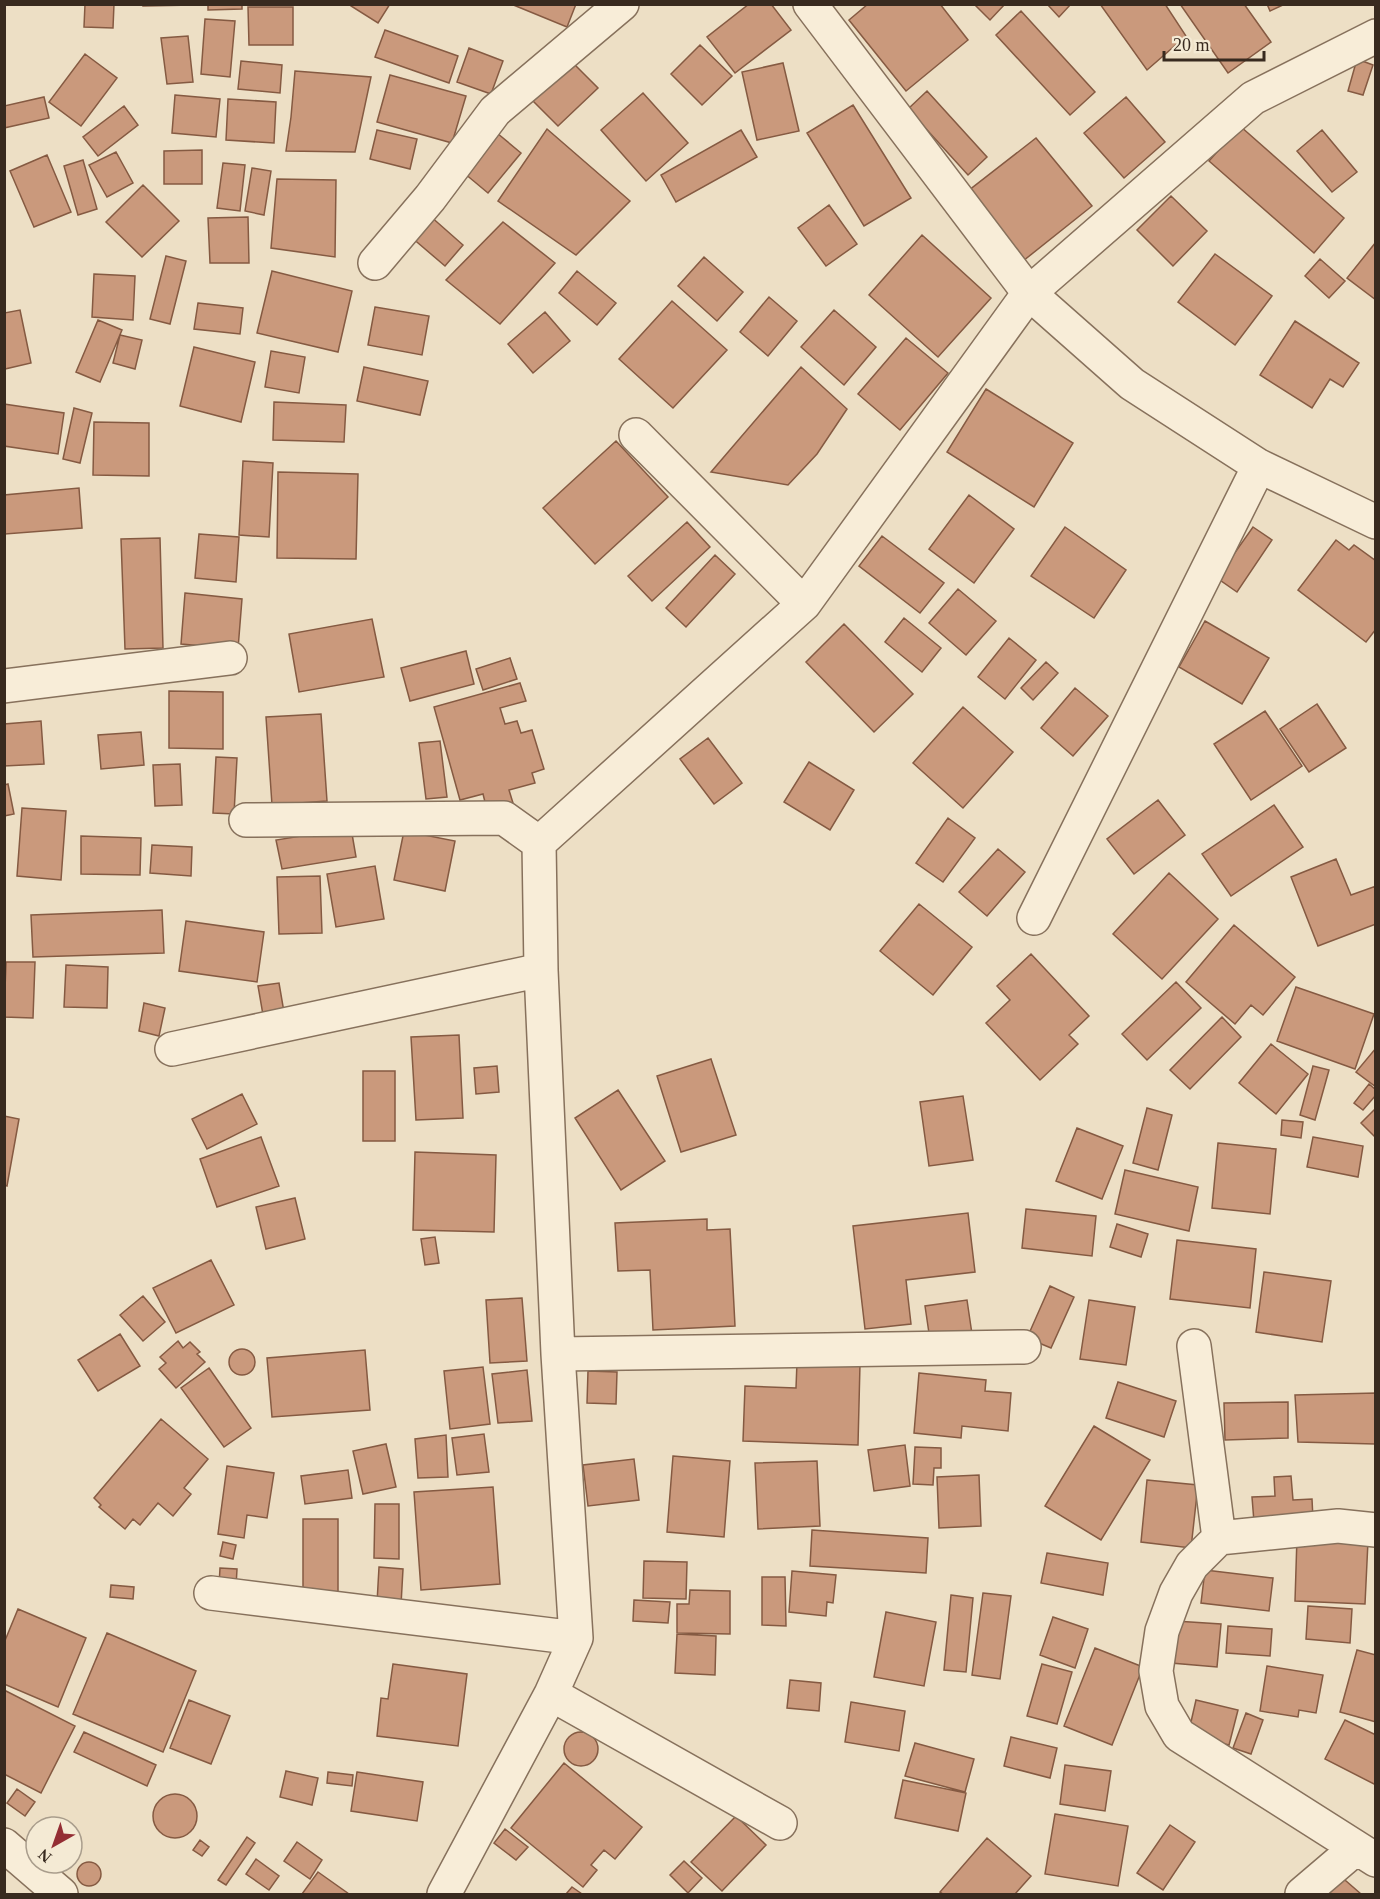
<svg xmlns="http://www.w3.org/2000/svg" width="1380" height="1899" viewBox="0 0 1380 1899" font-family="Georgia,serif">
<rect width="100%" height="100%" fill="#eddfc5"/>
<path fill="#ca997c" stroke="#855a42" stroke-width="1.5" d="M85,4H114L113,28L84,27Z
M143,4H194V5L143,6Z
M208,4H242V9L208,10Z
M352,4H390L378,23L351,6Z
M511,4H576L567,27Z
M749,4H771L791,30L735,73L707,37Z
M868,4H940L968,40L906,91L849,20Z
M974,4H1005L990,20Z
M1047,4H1071L1059,17Z
M1100,4H1165L1186,36L1147,70Z
M1180,4H1244L1271,42L1228,73Z
M1267,4H1285L1270,11Z
M248,7H293V45H249Z
M1021,11L1095,92L1070,115L996,35Z
M205,19L235,21L230,77L201,74Z
M385,30L458,56L449,83L375,57Z
M188,36L193,82L167,84L161,38Z
M700,45L732,76L702,105L671,74Z
M469,48L503,61L491,94L457,82Z
M85,54L117,78L81,126L49,102Z
M567,57L598,88L558,126L527,95Z
M1357,59L1373,65L1363,95L1348,91Z
M241,61L282,65L280,93L238,89Z
M783,63L799,131L757,140L742,72Z
M295,71L371,77L355,152L286,151L291,117Z
M390,75L466,96L452,143L377,122Z
M927,91L987,157L968,175L908,109Z
M643,93L688,143L646,181L601,130Z
M175,95L220,99L216,137L172,133Z
M44,97L49,118L4,128V106Z
M1126,97L1165,142L1124,178L1084,133Z
M228,99L276,102L274,143L226,140Z
M853,105L911,198L864,226L807,133Z
M124,106L138,125L98,156L83,137Z
M1240,126L1344,218L1314,253L1209,161Z
M547,129L630,201L576,255L498,201Z
M377,130L417,139L410,169L370,159Z
M741,130L757,157L676,202L661,175Z
M1322,130L1357,172L1332,192L1297,151Z
M497,133L521,153L488,193L464,173Z
M1036,138L1092,206L1023,261L968,191Z
M202,150V184H164V151Z
M116,152L133,183L107,197L89,165Z
M47,155L71,212L34,227L10,171Z
M83,160L97,209L78,215L64,166Z
M223,163L245,165L240,211L217,208Z
M252,168L271,171L264,215L245,211Z
M277,179L336,180L335,257L271,248Z
M143,185L179,221L142,257L106,222Z
M1171,196L1207,231L1173,266L1137,230Z
M829,205L857,244L826,266L798,228Z
M429,215L463,245L445,266L411,237Z
M248,217L249,263H210L208,218Z
M503,222L555,263L500,324L446,280Z
M922,235L991,298L938,357L869,295Z
M1376,242V300L1347,278Z
M1215,254L1272,296L1235,345L1178,302Z
M166,256L186,261L170,324L150,319Z
M704,257L743,292L717,321L678,286Z
M1320,259L1345,281L1329,298L1305,276Z
M272,271L352,291L338,352L257,333Z
M577,271L616,303L597,325L559,293Z
M94,274L135,276L133,320L92,317Z
M769,297L797,321L768,356L740,332Z
M672,301L727,350L673,408L619,359Z
M198,303L243,308L240,334L194,329Z
M375,307L429,316L422,355L368,345Z
M20,310L31,363L5,369L4,313Z
M834,310L876,347L844,385L801,347Z
M545,312L570,341L533,373L508,344Z
M98,320L122,330L100,382L76,372Z
M1295,321L1359,363L1343,387L1330,379L1312,408L1260,375Z
M120,335L142,340L135,369L113,363Z
M906,338L948,373L900,430L858,394Z
M194,347L255,362L241,422L180,406Z
M271,351L305,357L299,393L265,387Z
M364,367L428,381L420,415L357,401Z
M801,367L847,409L817,454L788,485L711,472Z
M986,389L1073,443L1034,507L947,452Z
M274,402L346,405L344,442L273,440Z
M4,404L64,413L58,454L4,446Z
M74,408L92,413L80,463L63,459Z
M94,422L149,423V476L93,475Z
M616,441L668,497L595,564L543,508Z
M243,461L273,463L269,537L239,535Z
M278,472L358,474L356,559L277,558Z
M79,488L82,528L5,534L4,495Z
M969,495L1014,529L974,583L929,549Z
M687,522L710,547L652,601L628,576Z
M1065,527L1126,570L1094,618L1031,576Z
M1253,527L1272,540L1237,592L1217,578Z
M199,534L239,537L236,582L195,578Z
M882,536L944,583L920,613L859,566Z
M160,538L163,648L125,649L121,539Z
M1336,540L1349,550L1354,545L1376,561V629L1366,642L1298,590Z
M715,555L735,574L686,627L666,608Z
M958,589L996,621L966,655L929,623Z
M185,593L242,599L238,649L181,644Z
M904,618L941,648L922,672L885,642Z
M372,619L384,677L299,692L289,634Z
M1205,621L1269,658L1242,704L1179,667Z
M844,624L913,694L874,732L806,662Z
M1009,638L1036,660L1005,699L978,677Z
M466,651L474,684L410,701L401,668Z
M510,658L517,679L483,690L476,669Z
M1046,662L1058,673L1033,700L1021,688Z
M520,683L526,701L500,708L505,724L517,721L521,733L532,730L544,769L532,773L535,783L509,790L513,803L487,810L483,794L460,800L434,707Z
M1075,688L1108,716L1073,756L1041,728Z
M169,691L223,692V749L169,748Z
M1317,704L1346,748L1309,772L1280,729Z
M963,707L1013,752L963,808L913,763Z
M1265,711L1302,766L1251,800L1214,744Z
M321,714L327,801L272,805L266,717Z
M41,721L44,764L4,766V724Z
M141,732L144,765L101,769L98,735Z
M708,738L742,783L714,804L680,759Z
M440,741L447,797L426,799L419,743Z
M216,757L237,758L234,814L213,813Z
M809,762L854,790L830,830L784,802Z
M180,764L182,805L155,806L153,765Z
M8,784L14,814L4,816V785Z
M1158,800L1185,835L1134,874L1107,839Z
M1274,805L1303,847L1231,896L1202,854Z
M22,808L66,811L61,880L17,876Z
M948,818L975,838L943,882L916,863Z
M351,828L356,857L282,869L276,840Z
M404,831L455,841L445,891L394,880Z
M81,836L141,838L140,875L81,874Z
M152,845L192,847L191,876L150,873Z
M998,849L1025,872L987,916L959,892Z
M1336,859L1351,895L1376,886V924L1318,946L1291,877Z
M375,866L384,919L336,927L327,874Z
M1169,873L1218,919L1162,979L1113,934Z
M320,876L322,933L279,934L277,877Z
M919,904L972,947L933,995L880,951Z
M162,910L164,953L33,957L31,915Z
M186,921L264,932L257,982L179,971Z
M1234,925L1295,977L1263,1015L1251,1005L1235,1024L1186,982Z
M1031,954L1089,1016L1069,1035L1078,1044L1040,1080L986,1023L1010,1000L997,986Z
M6,962H35L33,1018L4,1017Z
M66,965L108,967L107,1008L64,1007Z
M1176,982L1201,1008L1147,1060L1122,1034Z
M279,983L284,1012L263,1015L258,986Z
M1296,987L1374,1014L1355,1069L1277,1041Z
M144,1003L165,1008L159,1036L139,1031Z
M1222,1017L1241,1037L1190,1089L1170,1070Z
M459,1035L463,1118L416,1120L411,1037Z
M1271,1044L1308,1074L1276,1114L1239,1083Z
M1376,1048V1087L1356,1072Z
M711,1059L736,1135L681,1152L657,1076Z
M497,1066L499,1092L476,1094L474,1068Z
M1313,1066L1329,1070L1315,1120L1300,1115Z
M363,1071H395V1141H363Z
M1369,1084L1376,1090V1095L1363,1110L1354,1103Z
M618,1090L665,1161L621,1190L575,1118Z
M242,1094L257,1124L207,1149L192,1119Z
M963,1096L973,1160L929,1166L920,1102Z
M1147,1108L1172,1115L1158,1170L1133,1163Z
M1376,1108V1138L1361,1123Z
M4,1116L19,1119L7,1186L4,1185Z
M1282,1120L1303,1122L1301,1138L1281,1135Z
M1077,1128L1123,1146L1102,1199L1056,1181Z
M261,1137L279,1186L217,1207L200,1159Z
M1313,1137L1363,1146L1358,1177L1307,1167Z
M1218,1143L1276,1149L1270,1214L1212,1208Z
M415,1152L496,1155L494,1232L413,1230Z
M1125,1170L1198,1187L1189,1231L1115,1214Z
M295,1198L305,1239L266,1249L256,1207Z
M1026,1209L1096,1216L1092,1256L1022,1248Z
M968,1213L975,1272L906,1280L911,1324L865,1329L853,1226Z
M707,1219V1230L730,1229L735,1326L653,1330L650,1270L618,1271L615,1223Z
M1117,1224L1148,1234L1141,1257L1110,1247Z
M435,1237L439,1263L425,1265L421,1239Z
M1177,1240L1256,1249L1250,1308L1170,1299Z
M211,1260L234,1305L176,1333L153,1288Z
M1264,1272L1331,1281L1322,1342L1256,1332Z
M1050,1286L1074,1297L1051,1348L1027,1338Z
M143,1296L165,1322L143,1341L120,1315Z
M522,1298L527,1361L490,1363L486,1300Z
M967,1300L972,1334L930,1340L925,1306Z
M1089,1300L1135,1307L1126,1365L1080,1359Z
M120,1334L140,1366L98,1391L78,1360Z
M178,1341L183,1348L190,1342L200,1352L197,1354L205,1362L176,1388L159,1369L166,1363L160,1357Z
M229 1362a13 13 0 1 1 26 0a13 13 0 1 1-26 0Z
M365,1350L370,1410L272,1417L267,1358Z
M797,1362L860,1364L858,1445L743,1441L745,1386L796,1388Z
M483,1367L490,1424L450,1429L444,1371Z
M209,1368L251,1428L224,1447L181,1388Z
M527,1370L532,1421L498,1423L492,1374Z
M588,1371L617,1372L616,1404L587,1403Z
M919,1373L986,1380L985,1391L1011,1393L1008,1431L962,1426L961,1438L914,1433Z
M1118,1382L1176,1401L1164,1437L1106,1418Z
M1376,1393L1375,1444L1298,1442L1295,1395Z
M1288,1402V1438L1225,1440L1224,1403Z
M161,1419L208,1459L184,1488L191,1494L173,1516L158,1503L140,1525L133,1519L125,1529L99,1507L101,1505L94,1498Z
M1094,1426L1150,1460L1101,1540L1045,1506Z
M484,1434L489,1472L457,1475L452,1438Z
M446,1435L448,1477L418,1478L415,1439Z
M386,1444L396,1487L363,1494L353,1451Z
M905,1445L910,1486L874,1491L868,1450Z
M915,1447L941,1448V1468H934L933,1485L913,1484Z
M673,1456L730,1461L724,1537L667,1532Z
M634,1459L639,1500L588,1506L583,1465Z
M817,1461L820,1526L758,1529L755,1463Z
M227,1466L274,1473L267,1518L247,1515L244,1538L218,1534Z
M348,1470L352,1498L305,1504L301,1476Z
M979,1475L981,1526L939,1528L937,1477Z
M1291,1476L1293,1500L1312,1499L1313,1519L1254,1522L1252,1497L1275,1496L1274,1477Z
M1147,1480L1198,1485L1191,1548L1141,1542Z
M493,1487L500,1584L421,1590L414,1492Z
M375,1504H399V1559L374,1558Z
M303,1519H338V1594H303Z
M812,1530L928,1538L926,1573L810,1566Z
M1297,1537L1368,1541L1365,1604L1295,1601Z
M223,1542L236,1545L233,1559L220,1556Z
M1047,1553L1108,1563L1103,1595L1041,1583Z
M644,1561L687,1562L686,1599L643,1598Z
M379,1567L403,1569L401,1605L377,1603Z
M220,1568L237,1569L236,1587L219,1586Z
M1205,1570L1273,1578L1269,1611L1201,1603Z
M792,1571L836,1575L833,1603L827,1602L826,1616L789,1612Z
M762,1577H785L786,1626L762,1625Z
M111,1585L134,1587L133,1599L110,1597Z
M690,1590L730,1591V1634L677,1633V1604H689Z
M983,1593L1011,1596L1000,1679L972,1675Z
M951,1595L973,1598L966,1672L944,1670Z
M634,1600L670,1602L668,1623L633,1621Z
M1308,1606L1352,1609L1350,1643L1306,1639Z
M18,1609L86,1638L58,1707L4,1684V1643Z
M886,1612L936,1622L924,1686L874,1677Z
M1053,1617L1088,1629L1075,1668L1040,1655Z
M1175,1621L1221,1624L1217,1667L1171,1663Z
M1228,1626L1272,1629L1270,1656L1226,1653Z
M107,1633L196,1671L163,1752L73,1714Z
M677,1634L716,1636L715,1675L675,1673Z
M1095,1648L1143,1667L1112,1745L1064,1726Z
M1357,1650L1376,1655V1722L1340,1712Z
M393,1664L467,1674L458,1746L377,1736L381,1698L388,1699Z
M1042,1664L1072,1672L1057,1724L1027,1716Z
M1267,1666L1323,1675L1316,1713L1299,1710L1298,1717L1260,1711Z
M790,1680L821,1683L819,1711L787,1708Z
M4,1690L75,1726L41,1793L4,1774Z
M189,1700L230,1716L211,1764L170,1748Z
M1196,1700L1238,1710L1229,1745L1188,1735Z
M851,1702L905,1711L899,1751L845,1742Z
M1246,1713L1263,1720L1251,1754L1233,1748Z
M1345,1720L1376,1735V1785L1325,1759Z
M564 1749a17 17 0 1 1 34 0a17 17 0 1 1-34 0Z
M84,1732L156,1765L147,1786L74,1752Z
M1011,1737L1057,1748L1050,1778L1004,1766Z
M915,1743L974,1759L965,1792L905,1776Z
M564,1763L642,1827L615,1859L604,1850L591,1865L597,1870L583,1887L511,1828Z
M1065,1765L1111,1771L1105,1811L1060,1804Z
M286,1771L318,1778L312,1805L280,1797Z
M328,1772L353,1775L352,1786L327,1783Z
M357,1772L423,1782L417,1821L351,1811Z
M903,1780L966,1793L958,1831L895,1818Z
M17,1789L35,1802L25,1816L7,1803Z
M153 1816a22 22 0 1 1 44 0a22 22 0 1 1-44 0Z
M1055,1814L1128,1826L1118,1886L1045,1874Z
M736,1816L766,1845L722,1891L691,1862Z
M1170,1825L1195,1842L1163,1890L1137,1873Z
M505,1829L528,1847L516,1860L494,1843Z
M247,1837L255,1843L226,1885L218,1880Z
M987,1838L1031,1876L1015,1894H943L940,1892Z
M200,1840L209,1847L202,1856L193,1850Z
M297,1842L322,1860L310,1879L284,1861Z
M256,1859L279,1876L269,1890L246,1874Z
M684,1861L702,1878L688,1893L670,1875Z
M77 1874a12 12 0 1 1 24 0a12 12 0 1 1-24 0Z
M318,1872L349,1894H302Z
M1338,1874L1361,1894H1320Z
M572,1887L582,1894H566Z"/>
<g fill="none" stroke-linecap="round" stroke-linejoin="round">
<g stroke="#87715c" stroke-width="36">
<path id="minor" d="M810,4L1029,293L1132,384L1259,466L1376,522
M375,263L430,198L495,111L622,4
M636,435L804,604
M4,686L230,658
M246,820L504,818L539,843
M1034,918L1259,466
M172,1049L541,970
M1194,1346L1219,1538
M558,1354L1024,1347
M1376,1530L1338,1526L1219,1538L1192,1565L1176,1593L1162,1631L1156,1671L1162,1706L1179,1735L1376,1860
M211,1593L576,1638
M551,1694L780,1823
M4,1845L61,1894
M444,1894L551,1694L576,1638L558,1354L541,970L539,843L804,604L1029,293L1253,98L1376,36
M1302,1894L1356,1848"/>
</g>
<use href="#minor" stroke="#f8edd8" stroke-width="33"/>
</g>
<rect width="1380" height="1899" fill="none" stroke="#382a1f" stroke-width="12"/>
<g transform="translate(54 1845) rotate(220)"><circle r="28" fill="#f4ead4" stroke="#a99d8c" stroke-width="1.5"/>
<path d="M0-4.5L10 22L0 15L-10 22Z" fill="#942e34"/>
<text y="-9" font-size="16" font-weight="bold" text-anchor="middle" fill="#382a1f">N</text>
</g>
<path d="M1164 51v9h100v-9" fill="none" stroke="#382a1f" stroke-width="3"/>
<text x="1173" y="51" font-size="18" fill="#382a1f" stroke="#f4ead4" stroke-width="4.5" paint-order="stroke">20 m</text>
</svg>
